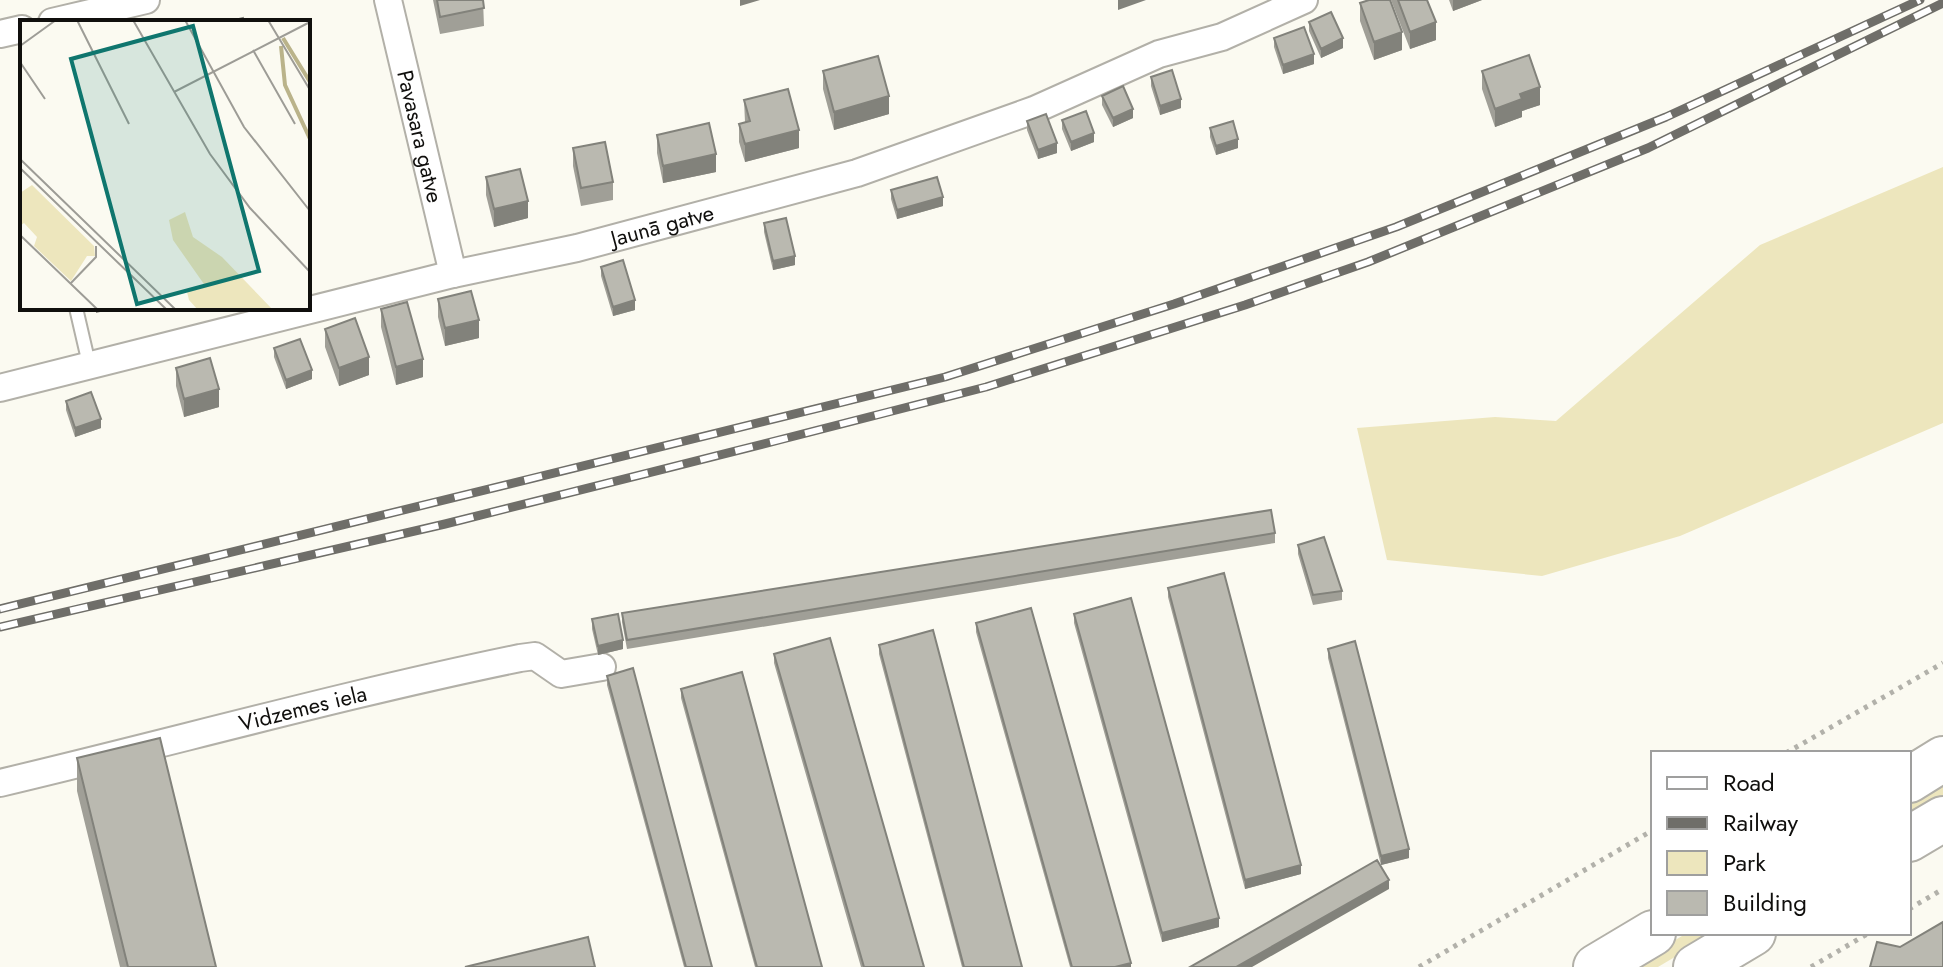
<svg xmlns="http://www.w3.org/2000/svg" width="1943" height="967" viewBox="0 0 1943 967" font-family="Jost,sans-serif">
<rect width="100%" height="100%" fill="#fbfaf1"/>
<path fill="#ede6bd" d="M1943,167V423L1680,536L1542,576L1387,560L1357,428L1495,417L1556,421L1760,245Z
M1943,779V797L1909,817V799Z
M1687,933H1715L1658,967H1630Z"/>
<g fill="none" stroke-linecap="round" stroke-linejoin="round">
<g stroke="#b2b0a8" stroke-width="16">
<path id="service" d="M76,308L89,364"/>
</g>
<g stroke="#b2b0a8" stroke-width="30">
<g id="minor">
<path id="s1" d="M388,0L453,274"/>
<path d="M52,22L146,0"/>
<path d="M0,34L22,29"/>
<path id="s2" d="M0,388L453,274L577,248L857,173L1034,110L1159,54L1222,37L1304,0"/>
<path id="s3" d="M0,783C173,742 345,694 520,658L535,656L561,674L602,667"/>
</g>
</g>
<g stroke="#b2b0a8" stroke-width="48">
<path id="trunk" d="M1909,780L1943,759
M1909,839L1943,819
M1596,967L1653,933
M1696,967L1753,933"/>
</g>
<path stroke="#b2b1aa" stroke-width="5" stroke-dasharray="4 6" stroke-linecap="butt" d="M1786,753L1943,663
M1909,909L1943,889
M1419,967L1653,830
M1811,967L1869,933"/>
<use href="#service" stroke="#fff" stroke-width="12"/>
<use href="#minor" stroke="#fff" stroke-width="26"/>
<use href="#trunk" stroke="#fff" stroke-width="44"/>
<g stroke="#6f6e69" stroke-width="9">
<path id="rail" d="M0,609L945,377L1174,304L1396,227L1666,117L1920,0
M0,627L445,524L779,440L986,387L1245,305L1368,262L1648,148L1943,3"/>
</g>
<use href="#rail" stroke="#fff" stroke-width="6" stroke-dasharray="18" stroke-linecap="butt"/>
</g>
<path fill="#a09f97" d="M433,0H483L484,26L440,34Z
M1391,0H1427L1436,40L1410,49Z
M1449,0H1482L1453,11Z
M1360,3L1402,50L1374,60L1360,21Z
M1309,22L1343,48L1321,58L1309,31Z
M1274,38L1314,64L1283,74L1274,47Z
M823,71L889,114L834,130L823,89Z
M1482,71L1540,105L1522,111V117L1495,127L1482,89Z
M1151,77L1181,108L1160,115L1151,86Z
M1102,96L1133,118L1113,127L1102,105Z
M744,100L799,148L745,162L739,142V124L745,122Z
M1062,120L1094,142L1071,151L1062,129Z
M1027,121L1057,153L1038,159L1027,130Z
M1210,128L1238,148L1216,155L1210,137Z
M657,135L716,172L663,183L657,153Z
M573,148L613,182V200L581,206L573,166Z
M486,177L528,218L494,227L486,195Z
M891,190L943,206L897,219L891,199Z
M764,223L795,265L773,270L764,232Z
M601,267L635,310L613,316L601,276Z
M438,299L479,338L445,346L438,317Z
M381,309L423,377L396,385L381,327Z
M325,329L369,375L339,386L325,347Z
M274,348L312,379L286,389L274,357Z
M176,368L219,407L184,417L176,386Z
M66,401L101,428L75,437L66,410Z
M1275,533V543L627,649L622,622V613Z
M1298,545L1342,591V600L1313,605L1298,554Z
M1168,588L1301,874L1245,889L1168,597Z
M1074,614L1219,927L1162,942L1074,623Z
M592,619L623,649L598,655L592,629Z
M976,623L1131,967H1070L976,632Z
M879,645L1022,967H962L879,654Z
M1328,649L1409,858L1381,865L1328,658Z
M774,654L924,967H861L774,663Z
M607,676L712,967H684L607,685Z
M681,689L822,967H755L681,698Z
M77,758L216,967H120L77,791Z"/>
<path fill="#82827b" d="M740,0H760L740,6Z
M1118,0H1146L1118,10Z
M1453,0H1482L1453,11Z
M1436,22V40L1410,49V32Z
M1402,32V50L1374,60V42Z
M1343,38V48L1321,58V49Z
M1314,54V64L1283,74V65Z
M1540,87V105L1522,111V117L1495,127V109L1520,94Z
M889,96V114L834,130V112Z
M1181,99V108L1160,115V106Z
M1133,109V118L1113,127V118Z
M799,130V148L745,162V144Z
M1094,133V142L1071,151V142Z
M1238,139V148L1216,155V146Z
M1057,143V153L1038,159V150Z
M716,154V172L663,183V166Z
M943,197V206L897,219V210Z
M528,201V218L494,227V209Z
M795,256V265L773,270V261Z
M635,300V310L613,316V307Z
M96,308H117L96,313Z
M479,320V338L445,346V328Z
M369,357V375L339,386V368Z
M423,359V377L396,385V367Z
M312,370V379L286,389V380Z
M219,389V407L184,417V399Z
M101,419V428L75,437V428Z
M623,640V649L598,655V646Z
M1409,849V858L1381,865V856Z
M1301,865V874L1245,889V880Z
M1389,880V889L1252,967H1236Z
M1219,918V927L1162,942V933Z
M1131,963V967H1115Z"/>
<path fill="#bab9b0" stroke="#82827b" stroke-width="2" d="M437,0H483L484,8L440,17Z
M1369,0H1390L1402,32L1374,42L1360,3Z
M1398,0H1427L1436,22L1410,32Z
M1331,12L1343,38L1321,49L1309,22Z
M243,18L244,22H227Z
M1304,27L1314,54L1283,65L1274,38Z
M1529,55L1540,87L1520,94L1522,99L1495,109L1482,71Z
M878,56L889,96L834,112L823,71Z
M1172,70L1181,99L1160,106L1151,77Z
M1123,86L1133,109L1113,118L1102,96Z
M788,89L799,130L745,144L739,124L750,121L744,100Z
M1086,111L1094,133L1071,142L1062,120Z
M1046,114L1057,143L1038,150L1027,121Z
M1233,121L1238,139L1216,146L1210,128Z
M709,123L716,154L663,166L657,135Z
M605,142L613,182L581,188L573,148Z
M520,169L528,201L494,209L486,177Z
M937,177L943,197L897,210L891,190Z
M786,218L795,256L773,261L764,223Z
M623,260L635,300L613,307L601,267Z
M471,291L479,320L445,328L438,299Z
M407,302L423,359L396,367L381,309Z
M355,318L369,357L339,368L325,329Z
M300,339L312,370L286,380L274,348Z
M210,358L219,389L184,399L176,368Z
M91,392L101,419L75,428L66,401Z
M1271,510L1275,533L627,640L622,613Z
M1324,537L1342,591L1313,595L1298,545Z
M1224,573L1301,865L1245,880L1168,588Z
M1131,598L1219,918L1162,933L1074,614Z
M1031,608L1131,963L1115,967H1072L976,623Z
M618,614L623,640L598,646L592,619Z
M933,630L1022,967H964L879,645Z
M830,638L924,967H864L774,654Z
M1355,641L1409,849L1381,856L1328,649Z
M633,668L712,967H686L607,676Z
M742,672L822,967H757L681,689Z
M160,738L216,967H128L77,758Z
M1377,860L1389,880L1236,967H1190Z
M1943,922V967H1870L1877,942L1900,947Z
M588,937L595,967H465Z"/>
<g text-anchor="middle" stroke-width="8" stroke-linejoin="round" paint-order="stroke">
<g font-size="22" fill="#100f0d" stroke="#fff">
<text dy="8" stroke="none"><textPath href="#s1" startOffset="140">Pavasara gatve</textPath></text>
<text dy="8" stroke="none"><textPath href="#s2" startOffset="682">Jaunā gatve</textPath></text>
<text dy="8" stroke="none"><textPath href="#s3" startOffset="312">Vidzemes iela</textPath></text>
</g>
</g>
<g transform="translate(20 20)">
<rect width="290" height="290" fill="#fbfaf1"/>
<path d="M12,165L74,226L75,236H67L51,261L14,226L17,217L4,203L0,206V173ZM165,192L173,217L202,237L253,290H178L169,280L167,272L186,267L153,220L149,200Z" fill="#ede6bd"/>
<path fill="none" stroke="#bab38a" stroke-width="4" d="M263,18L290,62M261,26L265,65L290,119"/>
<path fill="none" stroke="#9d9c96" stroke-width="2" d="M57,0L109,104M113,0L190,134L230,188L290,252M165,0L224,107L290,191M248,0L290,70M0,26L36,0M233,30L275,104M0,42L25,79M154,72L290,2M0,139L156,290M0,148L147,290M0,215L78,290M50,264L76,237V226"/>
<path fill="#0f766e" fill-opacity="0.15" stroke="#0f766e" stroke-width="4" d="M173,6L239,251L117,284L51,39Z"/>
<rect width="290" height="290" fill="none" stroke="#100f0d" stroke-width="4"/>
</g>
<rect x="1651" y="751" width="260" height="184" fill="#ffffff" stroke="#9f9f9e" stroke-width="2"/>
<rect x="1667" y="777" width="40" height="12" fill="#ffffff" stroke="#9f9f9e" stroke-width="2"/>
<text x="1723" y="791" font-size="24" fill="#100f0d">Road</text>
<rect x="1667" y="817" width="40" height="12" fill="#6f6e69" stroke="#9f9f9e" stroke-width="2"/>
<text x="1723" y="831" font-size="24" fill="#100f0d">Railway</text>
<rect x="1667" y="851" width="40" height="24" fill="#ede6bd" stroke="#9f9f9e" stroke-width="2"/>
<text x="1723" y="871" font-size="24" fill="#100f0d">Park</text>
<rect x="1667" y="891" width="40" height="24" fill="#bab9b0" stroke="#9f9f9e" stroke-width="2"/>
<text x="1723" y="911" font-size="24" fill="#100f0d">Building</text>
</svg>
